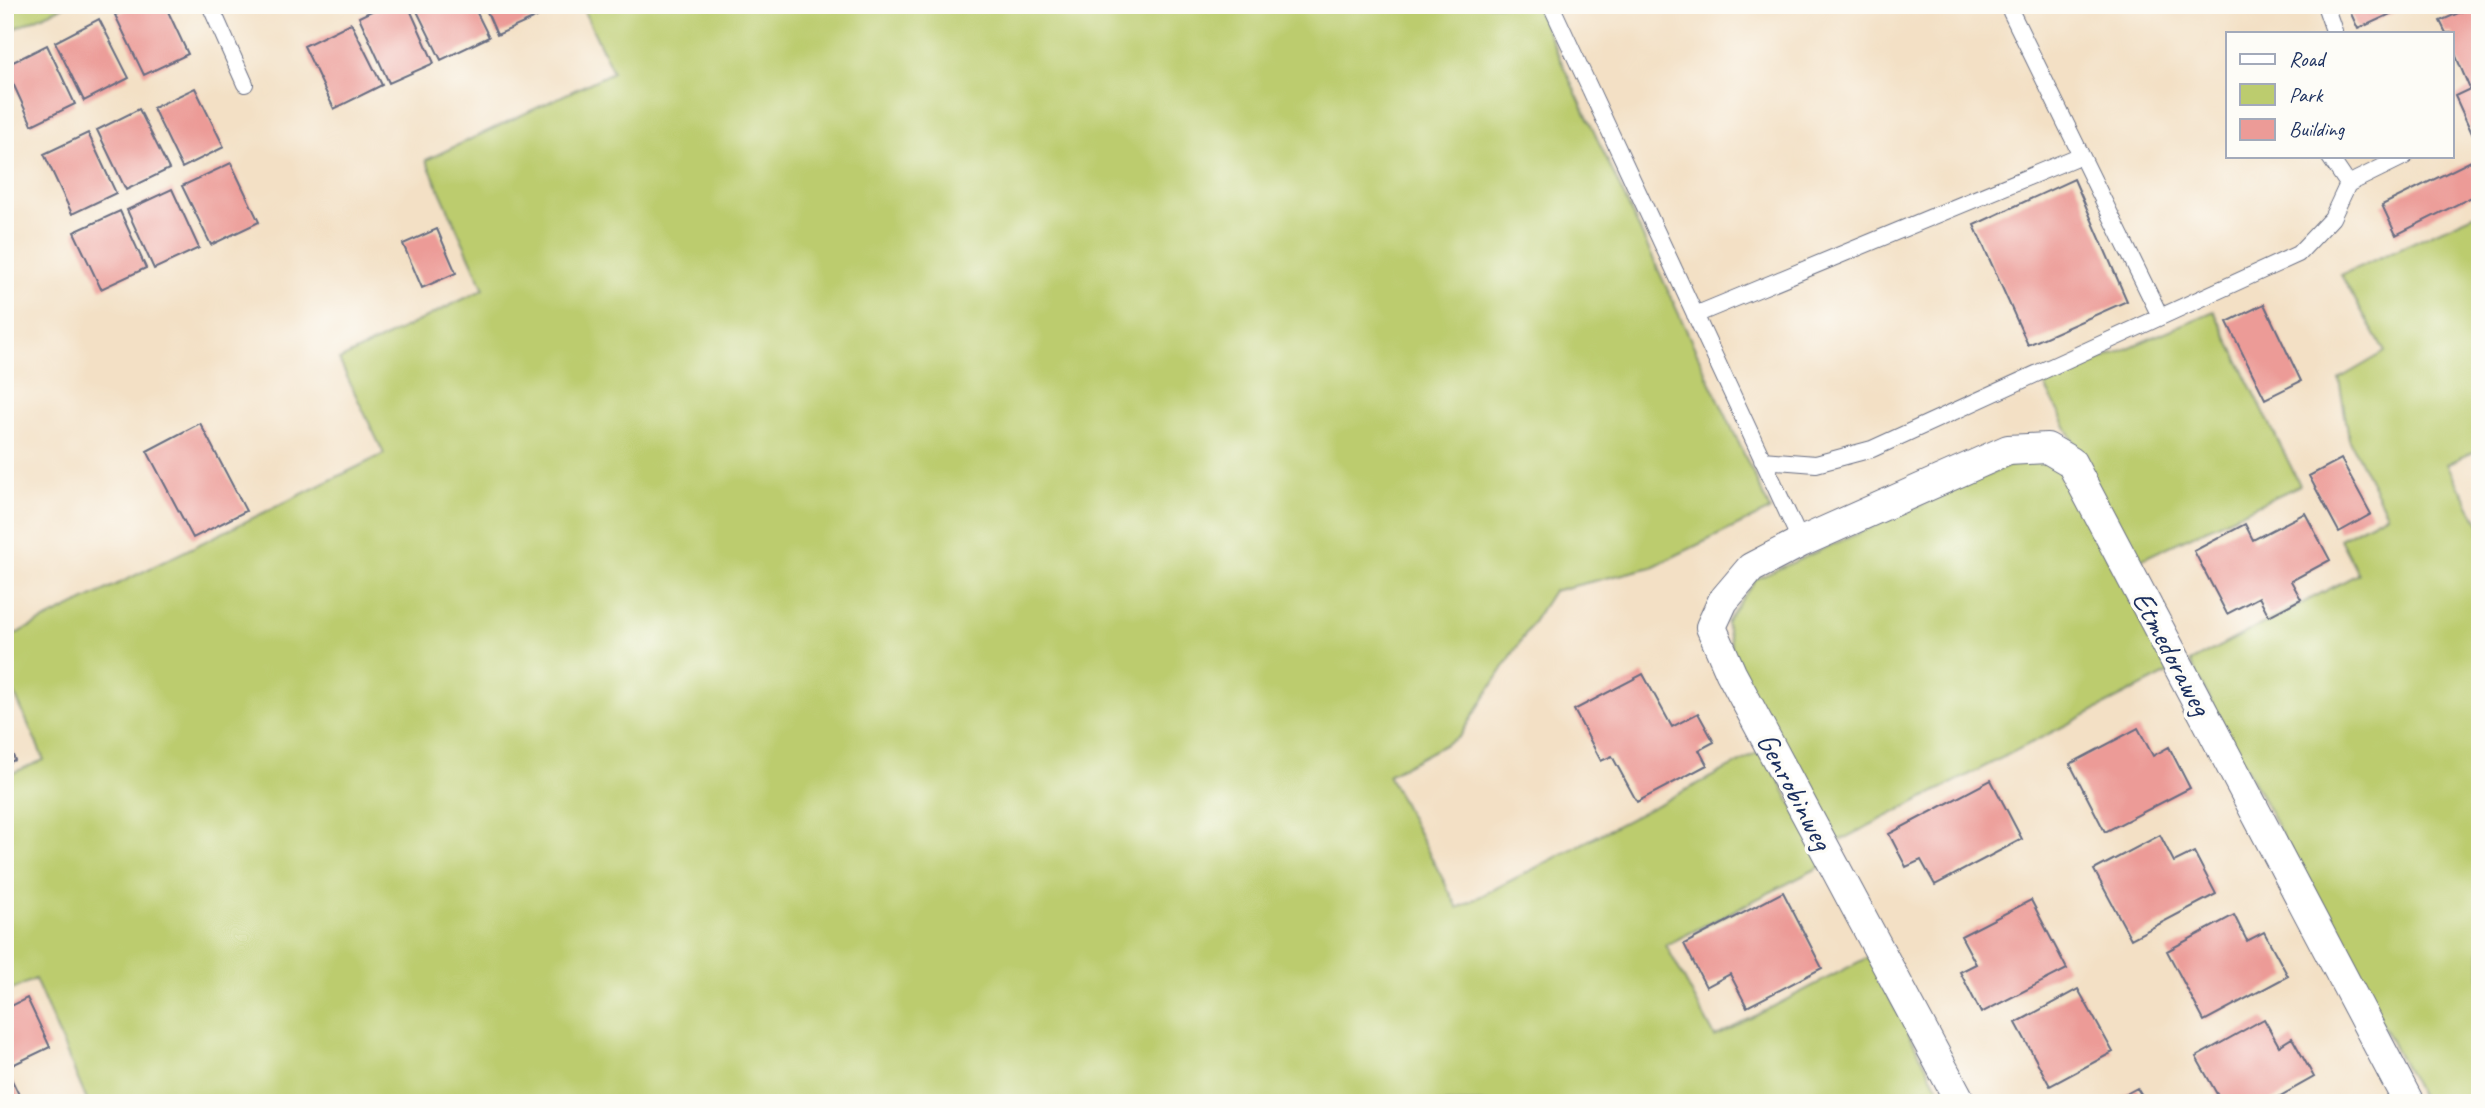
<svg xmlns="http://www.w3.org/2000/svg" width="2485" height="1108" viewBox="0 0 2485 1108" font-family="Caveat,sans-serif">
<rect width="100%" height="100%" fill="#fdfcf7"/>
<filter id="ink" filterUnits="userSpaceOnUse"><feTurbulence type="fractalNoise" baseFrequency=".0143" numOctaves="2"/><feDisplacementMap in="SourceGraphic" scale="14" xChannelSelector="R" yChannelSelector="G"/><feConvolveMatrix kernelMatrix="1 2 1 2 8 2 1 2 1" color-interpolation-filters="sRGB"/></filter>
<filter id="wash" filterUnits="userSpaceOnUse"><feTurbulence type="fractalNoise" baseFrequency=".00686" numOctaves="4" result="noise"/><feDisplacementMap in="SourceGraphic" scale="28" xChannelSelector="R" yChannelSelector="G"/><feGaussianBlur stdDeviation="1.57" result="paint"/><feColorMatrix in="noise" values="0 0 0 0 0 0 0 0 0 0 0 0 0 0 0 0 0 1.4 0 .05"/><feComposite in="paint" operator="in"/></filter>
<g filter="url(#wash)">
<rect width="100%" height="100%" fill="#f3e0c5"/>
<path fill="#bccc6e" stroke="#6c7e66" stroke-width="2" d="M5,5H67L5,33Z
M581,5H1535L1770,510L1652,567L1553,591L1459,737L1388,775L1458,908L1763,750L1824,865L1666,945L1715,1037L1868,957L1946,1103H88L35,979L5,993V776L44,760L5,672V639L384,454L339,360L484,289L426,160L613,72Z
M2480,212V449L2447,464L2480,525V1103H2424L2190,662L2358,574L2340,539L2387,514L2349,439L2339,379L2385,352L2341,275Z
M2214,311L2300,485L2136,562L2044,384Z
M2047,458L2064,473L2170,672L1835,843L1735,662L1726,622L1756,579L2024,459Z"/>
<g id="blocks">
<path fill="#ec9b97" d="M136,5H165L188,54L144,75L115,15Z
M384,5H408L434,63L389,83L359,17Z
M414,5H473L489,37L441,60Z
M484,5H532L537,17L497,35Z
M2347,5H2410L2358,29Z
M2469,5H2480V151L2455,96L2470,89L2452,47V33H2446L2440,21L2470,8Z
M99,19L129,78L84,101L55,42Z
M351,23L382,85L334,109L304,46Z
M47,45L75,104L32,125L5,66Z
M195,88L224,147L182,168L153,108Z
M139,109L169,169L126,190L97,130Z
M88,133L116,193L72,214L44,154Z
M2471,161L2480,179V193L2396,235L2382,205Z
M231,163L259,222L211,245L182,186Z
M2074,179L2127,301L2028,345L1974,225Z
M172,189L199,248L154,269L127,210Z
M120,211L146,268L101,289L74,232Z
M437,229L456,273L422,288L403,244Z
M2264,304L2301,381L2265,399L2227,322Z
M200,423L246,511L193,538L147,451Z
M2341,459L2371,514L2339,532L2309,476Z
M2305,513L2330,560L2291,581L2301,599L2269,616L2259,597L2227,614L2194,551L2245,524L2253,540Z
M1643,674L1672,727L1698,713L1714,742L1699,750L1707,765L1637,802L1612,756L1601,761L1574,710Z
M2138,728L2153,756L2169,747L2190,788L2105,832L2070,764Z
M5,738L15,760L5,764Z
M1991,780L2022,839L1935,885L1921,860L1906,867L1889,834Z
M2160,835L2174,862L2194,852L2216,894L2131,939L2094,870Z
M1783,892L1822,968L1747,1007L1730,974L1706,987L1684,944Z
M2031,900L2067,969L1981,1013L1960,972L1976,964L1961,936Z
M2234,915L2247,941L2264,932L2288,976L2204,1021L2167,951Z
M2078,989L2113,1052L2050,1086L2016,1023Z
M27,998L50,1047L6,1068L23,1103H5V1009Z
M2264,1019L2279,1046L2292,1038L2314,1077L2268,1103H2222L2196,1057Z
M2137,1088L2146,1103H2110Z"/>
</g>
</g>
<g filter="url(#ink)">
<use href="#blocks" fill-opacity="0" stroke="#676d82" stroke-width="2"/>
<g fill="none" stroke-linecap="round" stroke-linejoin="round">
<g stroke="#676d82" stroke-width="18">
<path id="service" d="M210,5L245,84
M1551,5L1801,542
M2011,5V12L2160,316
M2325,5L2334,31
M2329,156L2348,184
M1695,315L2079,156
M1762,460L1816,464L1872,449L2298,254L2332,218L2348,184L2405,156"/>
</g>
<g stroke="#676d82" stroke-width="32">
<path id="minor" d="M1961,1103L1731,673L1711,627L1723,601L1751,568L1801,542L2008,450L2047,448L2071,462L2409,1103"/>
</g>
<use href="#service" stroke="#fff" stroke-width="16"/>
<use href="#minor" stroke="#fff" stroke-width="30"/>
</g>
</g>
<g text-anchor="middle" stroke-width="7" stroke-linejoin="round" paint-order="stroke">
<g font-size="30" fill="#1b2f5e" stroke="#fdfcf7">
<text transform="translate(2172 653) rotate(62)" y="10">Etmedoraweg</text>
<text transform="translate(1795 791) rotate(62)" y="10">Genrobinweg</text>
</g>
</g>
<rect width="2485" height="1108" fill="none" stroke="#fdfcf7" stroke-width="28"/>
<rect x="2226" y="32" width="228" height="126" fill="#fdfcf7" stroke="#a3aaba" stroke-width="2"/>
<rect x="2240" y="54" width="35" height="10" fill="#ffffff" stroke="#a3aaba" stroke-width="2"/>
<text x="2289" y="66" font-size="21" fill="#1b2f5e">Road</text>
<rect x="2240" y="84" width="35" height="21" fill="#bccc6e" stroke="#a3aaba" stroke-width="2"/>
<text x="2289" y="102" font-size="21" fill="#1b2f5e">Park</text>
<rect x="2240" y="119" width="35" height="21" fill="#ec9b97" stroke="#a3aaba" stroke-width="2"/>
<text x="2289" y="136" font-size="21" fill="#1b2f5e">Building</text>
</svg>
